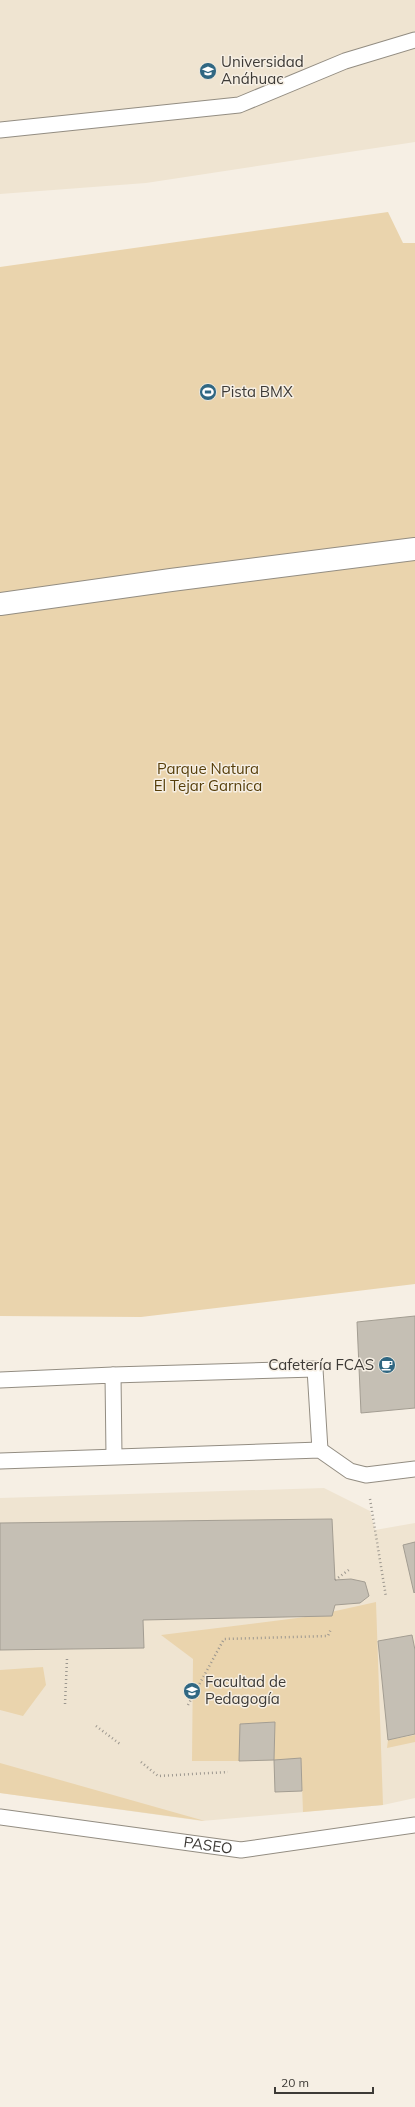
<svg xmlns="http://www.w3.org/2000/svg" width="415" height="2107" viewBox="0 0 415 2107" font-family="Mulish,sans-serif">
<rect width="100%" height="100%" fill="#f6efe4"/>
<path fill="#efe4d1" d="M0,0H415V142L146,183L0,194Z
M324,1488L370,1511L375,1530L415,1523V1798L383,1805L202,1821L0,1793V1498Z"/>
<path fill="#ead4ad" d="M388,212L403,243H415V1284L141,1317L0,1316V267Z
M376,1602L383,1805L303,1812L301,1759L274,1760L275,1722L240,1724L239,1761H192L193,1659L161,1635L313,1616Z
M43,1667L46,1685L23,1716L0,1710V1670Z
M415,1735V1742L387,1748L388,1740Z
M0,1763L205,1821L0,1793Z"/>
<path fill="#c5bfb4" stroke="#a39d92" d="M415,1316V1408L361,1413L357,1322Z
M332,1519L335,1580L351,1579L365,1582L369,1596L360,1603L335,1605L332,1616L143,1620L144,1648L0,1650V1523Z
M415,1542V1592L414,1593L403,1545Z
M412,1635L415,1650V1734L388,1740L378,1641Z
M275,1722L274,1760L239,1761L240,1724Z
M301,1758L302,1791L275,1792L274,1760Z"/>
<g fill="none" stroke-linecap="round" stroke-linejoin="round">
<g stroke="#938d82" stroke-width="17">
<g id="lane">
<path d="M0,130L239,105L345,61L415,40"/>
<path d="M113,1375L315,1369L320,1450"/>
<path d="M0,1380L113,1375L114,1456"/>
<path d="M0,1461L320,1450L350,1471L366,1475L415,1469"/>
<path id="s1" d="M0,1817L241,1850L415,1825"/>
</g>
</g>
<g stroke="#938d82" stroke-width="24">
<path id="street" d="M0,604L171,580L415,549"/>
</g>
<path stroke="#9c978f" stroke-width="2.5" stroke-dasharray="1 3" stroke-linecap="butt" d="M370,1499L386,1597
M335,1580L350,1569
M65,1704L67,1659
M188,1705L224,1639L328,1636L331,1629
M96,1726L120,1744
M141,1762L158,1776L228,1772"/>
<use href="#lane" stroke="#fff" stroke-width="15"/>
<use href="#street" stroke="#fff" stroke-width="22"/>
</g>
<defs>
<g id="university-disc" transform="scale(0.9)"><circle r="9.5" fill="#306782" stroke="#f6efe4"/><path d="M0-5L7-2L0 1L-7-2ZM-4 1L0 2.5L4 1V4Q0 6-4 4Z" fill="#fff"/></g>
<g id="stadium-disc" transform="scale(0.9)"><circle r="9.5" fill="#306782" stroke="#f6efe4"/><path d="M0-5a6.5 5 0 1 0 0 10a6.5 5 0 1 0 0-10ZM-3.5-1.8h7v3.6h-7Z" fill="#fff"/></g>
<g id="cafe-disc" transform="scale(0.9)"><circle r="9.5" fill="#306782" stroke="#f6efe4"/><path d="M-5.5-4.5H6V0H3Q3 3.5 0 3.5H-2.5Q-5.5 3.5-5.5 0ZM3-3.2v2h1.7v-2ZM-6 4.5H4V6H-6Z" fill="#fff"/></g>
</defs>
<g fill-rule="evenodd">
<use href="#university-disc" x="208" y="71"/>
<use href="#stadium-disc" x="208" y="392"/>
<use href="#cafe-disc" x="387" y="1365"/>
<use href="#university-disc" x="192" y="1691"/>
</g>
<g text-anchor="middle" stroke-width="3" stroke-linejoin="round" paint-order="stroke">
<g font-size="15" fill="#3d3a36" stroke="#f6efe4" text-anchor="start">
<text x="221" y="67">Universidad<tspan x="221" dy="17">Anáhuac</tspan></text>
<text x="221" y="397">Pista BMX</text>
<text x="374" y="1370" text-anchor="end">Cafetería FCAS</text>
<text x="205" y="1687">Facultad de<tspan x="205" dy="17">Pedagogía</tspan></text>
</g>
<g font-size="15" fill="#563e0a" stroke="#f6efe4">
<text x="208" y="774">Parque Natura<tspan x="208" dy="17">El Tejar Garnica</tspan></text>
</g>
<g font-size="15" fill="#3d3a36" stroke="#f6efe4">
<text dy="5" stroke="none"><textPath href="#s1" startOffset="210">PASEO</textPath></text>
</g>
</g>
<path d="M275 2087v6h98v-6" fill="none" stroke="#3d3a36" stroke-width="2"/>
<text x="281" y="2087" font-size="12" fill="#3d3a36" stroke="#f6efe4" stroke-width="3" paint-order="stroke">20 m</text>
</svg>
